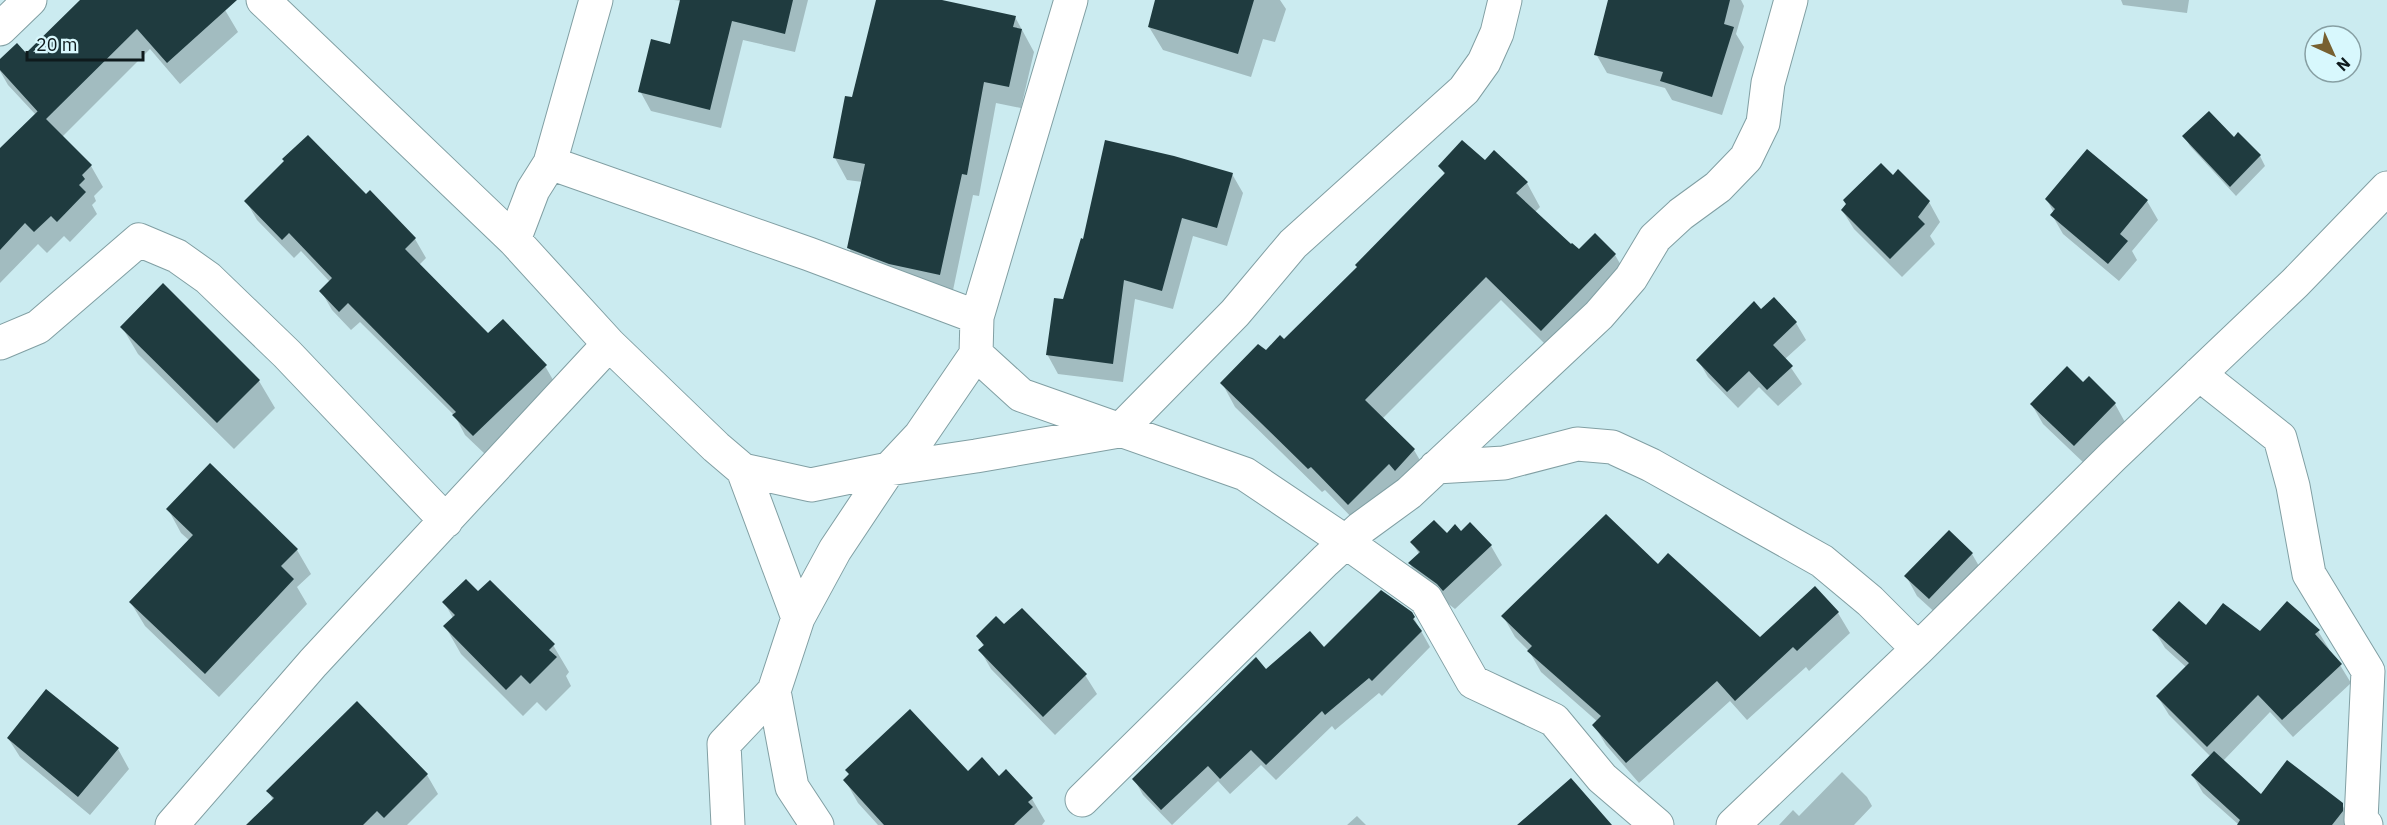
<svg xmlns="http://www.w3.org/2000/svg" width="2387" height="825" viewBox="0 0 2387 825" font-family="'IBM Plex Sans',sans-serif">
<rect width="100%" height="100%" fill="#cbebf0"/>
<path fill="#0003" d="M82,0H216L225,10L238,32L180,84L150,49L62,137L91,166L103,187L94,196L96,201L92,205L97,214L70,242L64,236L47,253L38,244L0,283V151L36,115L8,85L0,71V61L26,56Z
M674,0H808L795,52L743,40L721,128L651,111L640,91L671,46L682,1Z
M878,0H935L1015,17L1034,52L1021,108L996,103L979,196L973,195L952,295L861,270L849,248L863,182L847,180L835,158L853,99Z
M1157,0H1280L1286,9L1275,42L1263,39L1251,77L1163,50L1149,27Z
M1610,0H1741L1744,6L1736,34L1744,47L1722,115L1672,100L1665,88L1607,73L1596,54Z
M2121,0H2189L2187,13L2123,5Z
M2184,136L2234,139L2260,156L2265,166L2236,196L2190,146Z
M2087,151L2147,201L2158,220L2132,251L2137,260L2119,281L2063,234L2052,215L2054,213L2047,200Z
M1485,163L1527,183L1540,207L1535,212L1579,251L1615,255L1629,279L1555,354L1501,300L1382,419L1414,450L1428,474L1362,528L1325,490L1322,492L1235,407L1222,383L1284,341L1359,268L1445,175L1440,166Z
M1232,174L1243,193L1227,246L1193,236L1173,309L1135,299L1123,382L1058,374L1047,354L1064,300Z
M1893,177L1929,202L1940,222L1930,236L1935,244L1902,277L1854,229L1842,210Z
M370,192L415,239L426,258L419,265L488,336L545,366L556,385L485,454L465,435L455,416L360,322L351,330L332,310L321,291L330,282L301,251L294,258L257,220L246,201L366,196Z
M1761,311L1796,323L1806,340L1785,359L1802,384L1778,406L1759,387L1738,408L1708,377L1698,360Z
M122,327L259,381L275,408L234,449L138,354Z
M2083,384L2115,404L2126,424L2086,465L2043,424L2032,405Z
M168,509L297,550L311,574L297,587L307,604L219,697L145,626L131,603L190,541L181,533Z
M1461,533L1491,546L1502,565L1455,609L1421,583L1410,564L1419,554L1412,542Z
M1972,554L1983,573L1940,617L1917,596L1906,576Z
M1658,566L1760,639L1815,588L1838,613L1850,633L1809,671L1806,667L1747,720L1730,701L1639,783L1606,745L1594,725L1598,722L1541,672L1529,651L1515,637L1503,616Z
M478,593L553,645L569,672L566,676L571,686L546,711L537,702L523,716L461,654L445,626L453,618L444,602Z
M1411,613L1430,647L1382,696L1379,693L1335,730L1332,726L1276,780L1261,765L1230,794L1218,781L1172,825L1143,795L1134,779L1266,671L1324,650Z
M1004,627L1085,675L1097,694L1055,735L991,669L980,650L984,647L978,636Z
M2206,627L2260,633L2318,631L2329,649L2328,651L2340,665L2351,683L2293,737L2270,712L2223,761L2261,796L2342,804L2352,825H2239L2203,793L2193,776L2211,757L2169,715L2158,697L2187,668L2165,648L2154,630Z
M357,703L427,775L438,794L407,825H248L273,800L268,791Z
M8,738L118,749L129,769L90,815L20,757Z
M847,770L968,773L999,778L1032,799L1045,821L1042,825H878L858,803L845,780L850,776Z
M1842,772L1867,797L1872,806L1854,825H1779L1793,810L1799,816Z
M1357,816L1366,825H1347Z"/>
<path fill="#1f3b3f" d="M80,0H237L167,63L137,29L46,119L92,165L82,175L85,179L79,185L86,192L57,222L51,216L34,232L25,223L0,250V148L38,111L39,113L0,70V59L17,43L26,53Z
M680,0H793L785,34L732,21L710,110L638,92L651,39L670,44Z
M876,0H942L1016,16L1013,27L1022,29L1009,87L984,82L967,175L962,174L940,275L889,264L847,248L865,164L833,158L845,96L852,97Z
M1155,0H1254L1238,54L1148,27Z
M1608,0H1730L1724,24L1734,27L1712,97L1660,81L1663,72L1594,55Z
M2209,111L2234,137L2238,132L2261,155L2230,187L2182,136Z
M308,135L366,194L370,190L416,238L405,249L488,333L503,319L547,365L473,436L452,415L456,412L348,303L339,312L319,291L332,278L289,233L282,240L244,201L284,161L282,159Z
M1105,140L1174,156L1233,173L1217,228L1182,218L1162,291L1124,280L1113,364L1046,355L1054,298L1063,299L1081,238L1083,239Z
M1462,140L1485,160L1494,150L1528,182L1516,193L1571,244L1572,243L1579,249L1595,233L1616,254L1541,331L1486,277L1365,400L1415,449L1395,471L1389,464L1348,505L1311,467L1308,469L1220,383L1258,344L1266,350L1280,335L1284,339L1357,267L1355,265L1445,173L1438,166Z
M2087,149L2148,200L2120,234L2128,241L2108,264L2050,215L2055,209L2045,199Z
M1881,163L1893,175L1898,169L1930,201L1918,217L1925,224L1890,259L1841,210L1846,204L1843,200Z
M163,283L260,380L217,423L120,327Z
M1774,297L1797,322L1773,345L1793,366L1767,390L1749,371L1727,392L1696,360L1754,301L1761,309Z
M2067,366L2083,382L2089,376L2116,403L2074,446L2030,404Z
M210,463L298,549L281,566L294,579L205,674L129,602L193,535L166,509Z
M1606,514L1658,564L1668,553L1760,637L1815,586L1839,612L1797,651L1793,647L1735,701L1717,681L1626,763L1592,725L1601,716L1527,651L1532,646L1501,616Z
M1434,520L1447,533L1455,524L1461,531L1470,522L1492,545L1443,591L1437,584L1408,563L1420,552L1410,542Z
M1949,530L1973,553L1929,599L1904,576Z
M466,579L478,591L490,580L555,644L549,650L557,657L530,684L521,675L506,690L443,626L455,615L442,602Z
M1381,590L1412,612L1415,617L1413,619L1422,631L1372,681L1369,678L1325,715L1322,711L1266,765L1251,750L1220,779L1208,766L1161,810L1132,779L1256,657L1266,669L1310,631L1324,647Z
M2179,601L2206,625L2223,603L2260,631L2287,601L2320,630L2315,634L2342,664L2282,720L2258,695L2207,747L2156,696L2189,663L2152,630Z
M1022,608L1087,674L1043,717L978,650L984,645L976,636L996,616L1004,624Z
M46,689L119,748L78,797L7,738Z
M357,701L428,774L384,818L377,811L363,825H246L274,798L266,791Z
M910,709L968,771L982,757L999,776L1006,769L1033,798L1028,802L1033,807L1014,825H884L843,780L849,774L845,770Z
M2214,751L2261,794L2287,760L2343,803V811L2332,825H2237L2240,820L2191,775Z
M1571,778L1612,825H1517Z"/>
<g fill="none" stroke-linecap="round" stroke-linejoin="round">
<g stroke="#819fa3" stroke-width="35">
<path id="street" d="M263,0L514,240L609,344L716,447L743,470L798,618L774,691L792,787L817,825
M1071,0L977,317L976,354L1021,395L1245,474L1346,542L1426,599L1473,682L1554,720L1602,778L1657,825
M0,29L30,0
M550,163L809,254L977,317
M514,240L533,190L550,163L596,0
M0,343L38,327L139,240L177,256L208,278L287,354L446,521
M2199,374L2280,438L2293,486L2309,574L2368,671L2361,820L2366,825
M1436,467L1504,463L1577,444L1612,447L1651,465L1822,561L1870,601L1918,649
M743,470L811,485L889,469L976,456L1119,431L1235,313L1293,244L1464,90L1484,62L1497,33L1505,0
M798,618L835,550L889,469L920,436L976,354
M1082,800L1325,561L1361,528L1409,493L1599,315L1631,278L1655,238L1681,214L1718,187L1746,158L1763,123L1768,83L1791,0
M172,825L313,663L609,344
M728,825L724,744L774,691
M1733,825L1918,649L2112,457L2295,283L2387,188"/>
</g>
<use href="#street" stroke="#fff" stroke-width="33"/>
</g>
<g transform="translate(2333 54) rotate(135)"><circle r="28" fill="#d8f8fd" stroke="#879fa3" stroke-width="1.5"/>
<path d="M0-4.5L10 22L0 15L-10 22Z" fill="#776030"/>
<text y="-9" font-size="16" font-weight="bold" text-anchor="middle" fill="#0e1a1c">N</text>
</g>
<path d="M27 51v9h116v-9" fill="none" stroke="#0e1a1c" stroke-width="3"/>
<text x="36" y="51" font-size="18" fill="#0e1a1c" stroke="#d8f8fd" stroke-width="4.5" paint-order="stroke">20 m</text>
</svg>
